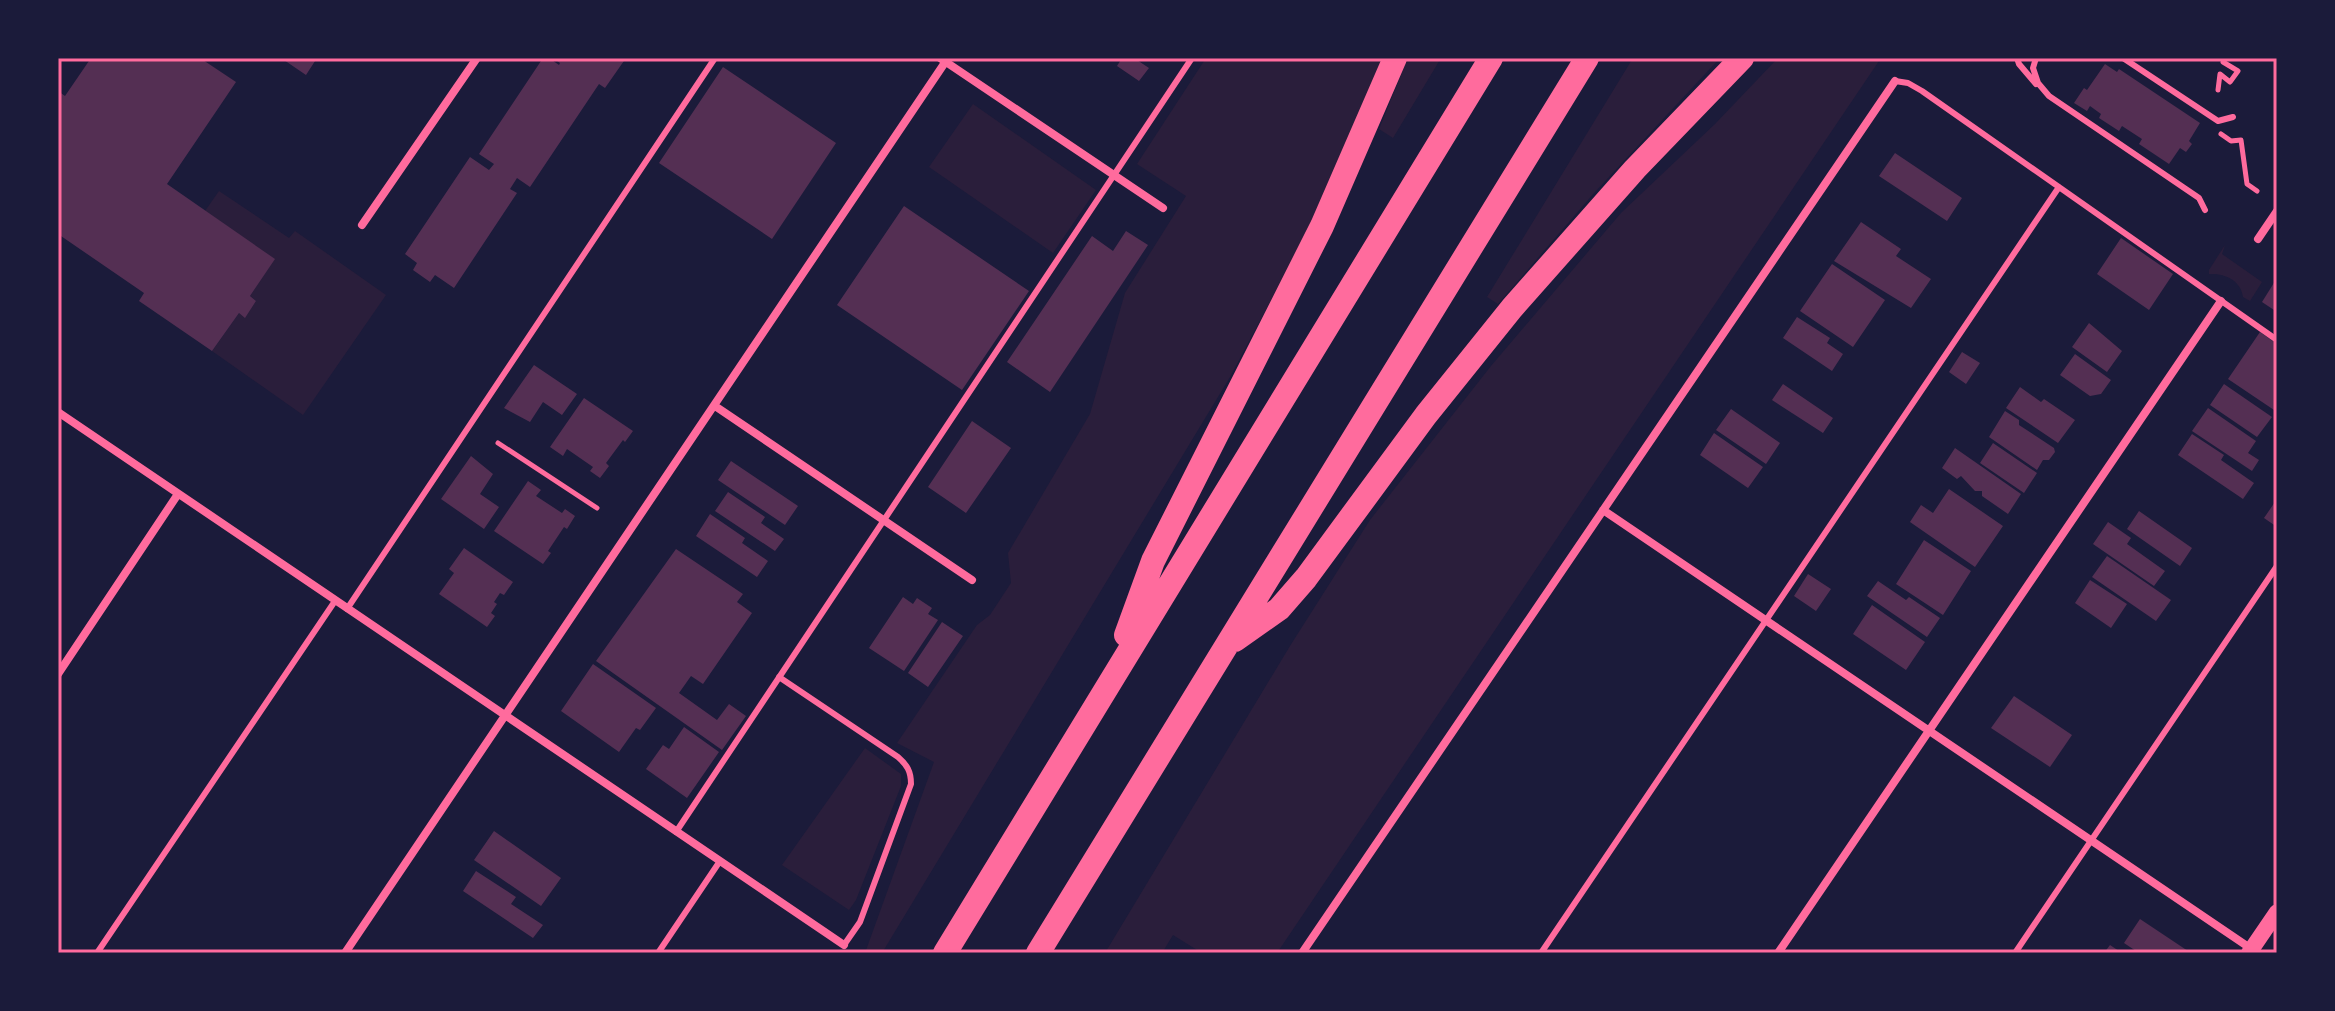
<svg xmlns="http://www.w3.org/2000/svg" width="2335" height="1011" viewBox="0 0 2335 1011" font-family="'Exo 2',sans-serif">
<rect width="100%" height="100%" fill="#1b1b3a"/>
<path fill="#2a1e3b" d="M1206,58H1383L1302,242L1230,377L882,953H865L934,762L897,743L977,625L990,615L1011,583L1008,553L1090,414L1125,293L1186,196L1137,164Z
M1408,58H1441L1393,138L1379,129Z
M1633,58H1720L1594,193L1498,304L1487,297Z
M1778,58H1881L1277,953H1202L1173,935L1162,953H1105L1290,646L1370,520L1491,366L1621,213L1715,124Z
M973,104L1096,190L1053,253L929,167Z
M219,191L289,238L295,231L386,295L303,415L212,351L239,313L245,317L256,301L250,296L274,259L205,211Z
M2225,245L2222,254L2262,282L2250,301L2243,297C2241,280 2224,273 2209,274V270Z
M865,748L901,774V786L856,900L849,910L782,865Z"/>
<path fill="#542f53" d="M91,58H200L236,82L167,184L275,259L250,296L256,301L245,318L239,313L212,351L139,301L144,293L58,234V91L65,96Z
M281,58H317L306,75Z
M543,58H549L559,65L560,63L553,58H626L605,88L599,84L530,187L517,178L510,189L517,193L454,288L435,275L430,282L413,270L417,263L405,254L470,157L489,170L494,164L479,154Z
M1122,58H1134L1149,68L1139,81L1117,66Z
M2105,64L2117,72L2119,69L2200,123L2189,141L2192,144L2186,152L2180,148L2169,164L2139,144L2142,139L2122,126L2119,131L2099,118L2101,114L2090,106L2087,111L2074,103L2084,88L2087,90Z
M723,67L836,143L772,239L659,163Z
M1895,153L1962,198L1947,221L1879,176Z
M904,206L1029,291L962,390L837,305Z
M1861,222L1901,249L1896,256L1931,279L1911,308L1834,261Z
M1126,231L1148,245L1050,392L1007,362L1092,236L1113,251Z
M2121,238L2173,274L2149,310L2097,274Z
M1832,264L1885,300L1853,347L1800,311Z
M2277,278V312L2262,302Z
M1797,317L1830,338L1827,343L1843,354L1832,371L1783,338Z
M2089,323L2122,351L2107,372L2072,347Z
M2260,332L2277,344V405L2274,410L2228,379Z
M1962,352L1980,363L1966,384L1949,372Z
M2075,354L2111,380L2101,394L2090,396L2060,375Z
M534,365L577,394L562,415L543,402L530,422L504,408Z
M1783,384L1833,418L1823,433L1772,400Z
M2224,384L2272,417L2257,437L2210,405Z
M2020,387L2041,402L2044,399L2075,420L2058,443L2006,408Z
M584,398L633,431L625,442L623,440L606,463L609,466L600,478L590,471L593,467L567,449L563,456L550,447Z
M2208,408L2256,441L2248,453L2259,460L2252,471L2192,431Z
M1731,409L1780,443L1766,464L1716,430Z
M2005,411L2019,420V425L2054,448L2055,452L2049,460H2043L2037,470L1989,437Z
M972,421L1011,448L966,513L928,487Z
M1714,433L1763,467L1748,488L1700,455Z
M2192,434L2224,455L2221,460L2254,483L2243,499L2178,455Z
M1993,443L2037,473L2024,493L1980,463Z
M1955,448L2021,494L2008,514L1982,496V491H1975L1961,476L1957,479L1942,468Z
M471,456L493,474L480,494L499,507L484,529L441,499Z
M731,461L798,506L785,525L718,480Z
M528,481L541,490L536,496L562,513L565,509L575,516L567,529L564,527L548,551L551,553L543,564L494,531Z
M1949,489L2003,526L1975,567L1910,522L1921,505L1933,513Z
M728,492L765,517L761,523L784,539L775,551L715,511Z
M2277,499V527L2264,518Z
M2139,511L2192,548L2180,566L2127,529Z
M710,514L745,538L742,543L768,561L757,577L696,536Z
M2108,522L2131,538L2127,544L2165,571L2154,586L2093,544Z
M1924,540L1971,571L1943,615L1896,584Z
M464,548L513,582L504,595L500,593L494,602L497,604L491,613L495,616L487,627L439,594L454,573L449,569Z
M676,549L743,594L737,602L752,613L703,684L691,676L679,693L717,720L729,704L746,716L722,750L596,661Z
M2107,556L2171,600L2156,621L2092,577Z
M1808,574L1831,589L1816,611L1794,596Z
M2090,580L2127,604L2111,628L2075,603Z
M1878,581L1906,600L1909,597L1940,618L1927,637L1867,596Z
M903,597L913,604L917,598L932,608L928,614L938,620L904,671L869,648Z
M1872,605L1925,642L1906,670L1853,634Z
M942,622L963,636L928,687L908,673Z
M593,664L656,708L640,730L636,728L619,752L561,711Z
M2014,696L2072,735L2050,767L1991,728Z
M684,727L719,752L687,798L646,769L663,745L669,749Z
M494,831L561,878L541,906L474,860Z
M476,871L516,897L511,904L543,925L533,938L463,891Z
M2140,919L2191,953H2139L2124,943Z
M2110,945L2122,953H2104Z"/>
<g fill="none" stroke-linecap="round" stroke-linejoin="round">
<path stroke="#ff6b9d" stroke-width="5" d="M2218,90L2220,74L2230,82L2238,71L2223,62L2225,58
M2221,134L2231,141L2241,140L2247,184L2257,191
M498,443L597,508"/>
<path stroke="#ff6b9d" stroke-width="6" d="M2017,58L2019,64L2036,84
M2036,58L2033,68L2038,83L2049,96L2199,198L2205,210
M2123,58L2218,121L2233,117
M1895,81L1908,83L1922,91L2277,340
M347,609L715,58
M779,677L898,757C907,765 911,771 911,784L860,922L844,945
M676,832L1192,58
M97,953L335,601
M658,953L720,861
M1541,953L2059,187
M2015,953L2277,566"/>
<path stroke="#ff6b9d" stroke-width="8" d="M940,58L1163,208
M362,225L477,58
M2258,239L2277,211
M715,406L972,580
M58,412L844,945
M1603,510L2253,950
M58,674L178,494
M345,953L948,58
M1302,953L1895,81
M1778,953L2221,301"/>
<path stroke="#ff6b9d" stroke-width="16" d="M2249,953L2277,912"/>
<path stroke="#ff6b9d" stroke-width="24" d="M1126,635L1153,561L1322,226L1395,58
M1235,640L1279,609L1306,578L1426,415L1512,308L1635,169L1742,58
M945,953L1491,58
M1038,953L1587,58"/>
</g>
<rect width="2335" height="1011" fill="none" stroke="#1b1b3a" stroke-width="120"/>
<rect x="60" y="60" width="2215" height="891" fill="none" stroke="#ff6b9d" stroke-width="3"/>
</svg>
